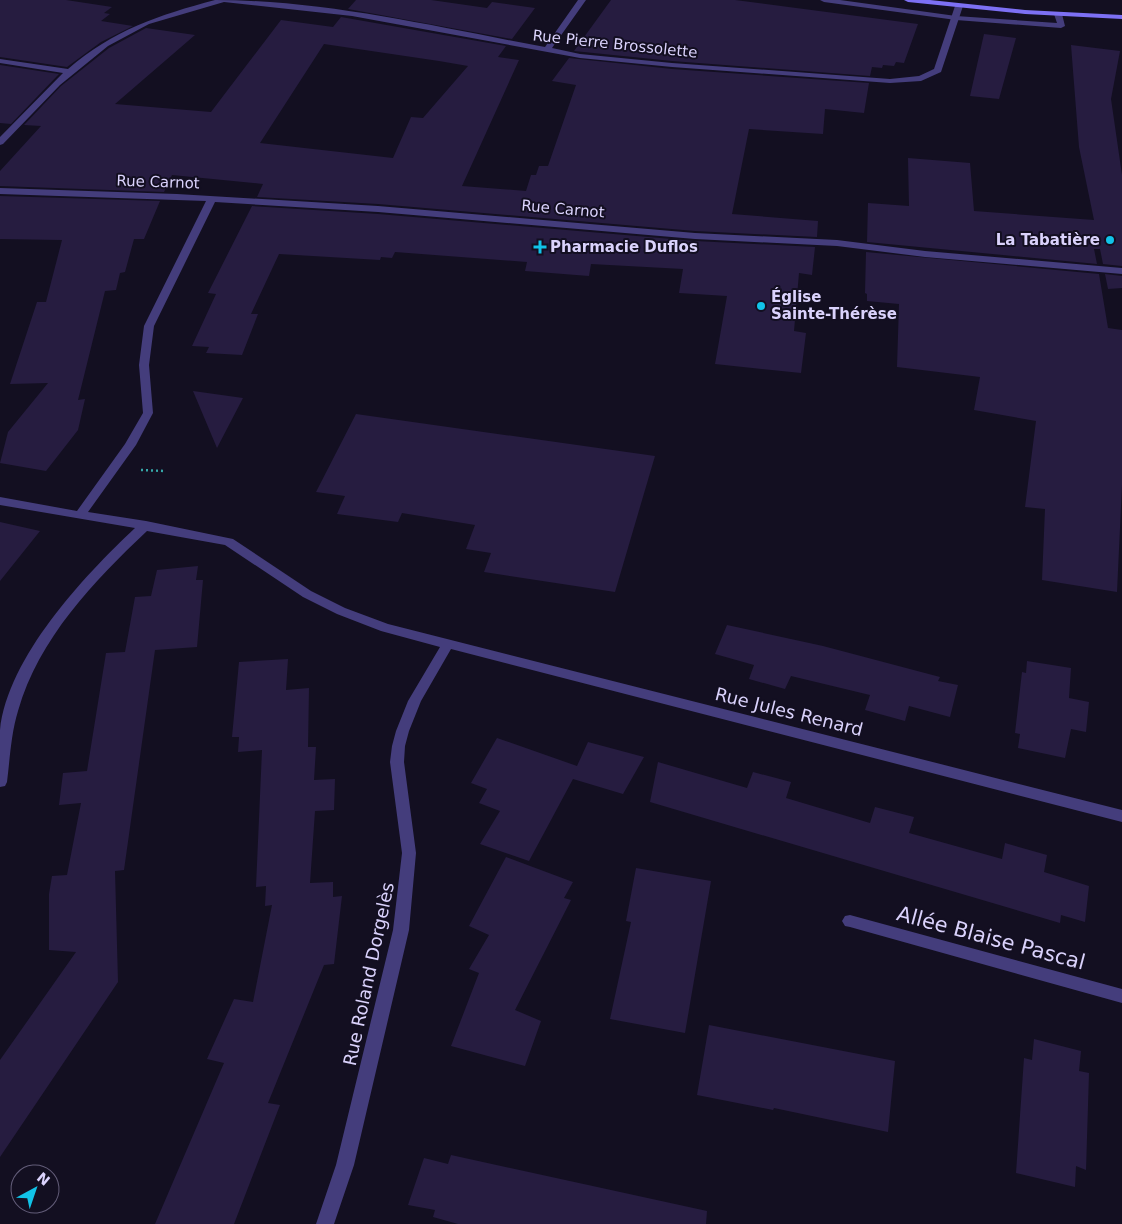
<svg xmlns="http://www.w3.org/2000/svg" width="1122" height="1224" viewBox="0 0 1122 1224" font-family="'DejaVu Sans',sans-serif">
<rect width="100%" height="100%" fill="#130f21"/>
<path fill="#261c40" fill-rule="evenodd" d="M0,0H66L112,7L104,13L110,14L101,21L133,26L101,42L67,67L0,57Z
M356,0H431L487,8L492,2L535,8L512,39L348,9Z
M611,0H735L918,24L904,63L896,62L894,66L883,65L882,68L872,67L870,76L672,61L574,51Z
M341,17L506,46L498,57L519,60L462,186L526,191L531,175H536L539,166H548L576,85L552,81L569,58L672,69L869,83L864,113L825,109L823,134L749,129L732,214L818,221L817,237L695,231L378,204L257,197L263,184L172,175L164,192L0,186V171L41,126L24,125L61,86L109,48L146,28L195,35L115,104L211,112L281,20L333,27ZM324,44L439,61L468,66L423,118L411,117L393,158L260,143Z
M984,34L1016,38L999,99L970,96Z
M1071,45L1120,51L1111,99L1122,175V266L1103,264L1100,249H1094L1097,264L867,242L868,203L909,206L908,158L970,163L974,211L1094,220L1079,147Z
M0,65L59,74L11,124L0,123Z
M0,196L160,201L144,239H134L125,272L120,273L116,290L105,291L78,400L85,399L78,430L46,471L0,463L8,432L48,383L10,384L37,302H46L62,240L0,239Z
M252,206L378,214L695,241L815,247L812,275L799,273L794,331L806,333L801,373L715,364L727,296L679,293L683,269L591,264L589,276L525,271L527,262L395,252L392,258L381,257L380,260L279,254L251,314H258L242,355L206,353L209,347L192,346L216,294L208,293Z
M866,252L1099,274L1108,328L1122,330V485L1117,592L1042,580L1045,509L1025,507L1036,421L974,410L980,377L897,367L899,304L867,301V294L865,293Z
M1105,274L1122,276V288L1108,289Z
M193,391L243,398L217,448Z
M356,414L655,456L615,592L484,572L491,553L466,549L475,525L402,513L398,522L337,514L345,496L316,492Z
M0,522L40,531L0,581Z
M198,566L196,580H203L197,647L155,650L124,870L115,871L118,982L0,1157V1060L76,952L49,950V894L52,876L67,875L81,803L59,805L63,773L87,771L106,653L125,652L135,597L151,596L157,570Z
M727,625L823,646L940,677L938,681L958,685L950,717L909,706L905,721L865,710L870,695L791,676L785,689L749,679L754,665L715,654Z
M288,659L286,690L309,688L308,747H316L314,780L335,779L334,810L315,811L310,883L333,882V897L342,896L334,964L324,965L268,1103L280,1105L234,1224H155L224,1063L207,1059L234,999L253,1002L272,905L265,906L266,886L256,887L262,750L238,752L239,737H232L239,662Z
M1027,661L1071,668L1069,698L1089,702L1086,732L1071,729L1065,758L1018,748L1020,734L1015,733L1022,672L1026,673Z
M497,738L577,766L588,742L644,757L623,794L573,779L529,861L480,844L500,811L479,803L487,789L471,783Z
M658,762L747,788L753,772L791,782L786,798L870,823L875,807L914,817L909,833L1002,859L1005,843L1047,855L1044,872L1089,886L1085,922L1061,915L1060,923L650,802Z
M506,857L573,882L564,898L571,900L515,1010L541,1021L525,1066L451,1046L479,973L469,969L489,935L469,926Z
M636,868L711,881L685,1033L610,1019L631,922L626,921Z
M709,1025L895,1061L888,1132L774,1108L773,1110L697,1095Z
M1034,1039L1081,1051L1079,1071L1089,1073L1086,1170L1076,1166L1075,1187L1016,1173L1024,1058L1032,1060Z
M451,1155L707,1211L706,1224H458L433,1217L435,1210L408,1205L424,1158L448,1164Z"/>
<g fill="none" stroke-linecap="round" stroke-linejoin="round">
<path stroke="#37a9aa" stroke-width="2.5" stroke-dasharray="2 3" stroke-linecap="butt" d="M141,470L165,471"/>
<path fill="#443d7c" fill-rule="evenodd" d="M820,0H840L956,16L1057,23L1054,14L1058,12L1062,14L1065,26L1061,28L956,20L824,2Z"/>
<path fill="#443d7c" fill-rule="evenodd" d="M215,0C326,0 436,27 545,47L578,0H586L552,48L580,54L672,63L890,79L919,76L934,69L955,6L959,4L963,6L941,72L921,81L890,83L672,67L580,58L352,16L224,2L149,24L108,46L60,85L3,144L0,145V137L63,73L0,63V59L68,69C113,30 159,15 215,0Z
M0,188L177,194L378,206L695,233L837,240L925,251L1122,268V274L925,257L837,246L695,239L378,212L215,202L154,326L149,365L153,413L136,445L88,512L146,521L233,539L311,591L345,608L388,624L1122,810V822L451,649L421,701L409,731L405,746L404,762L416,853L409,930L354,1165L334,1224H316L336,1165L393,930L402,853L390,762L392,746L396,731L408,701L440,647L381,631L337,614L303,597L225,545L147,531C94,581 39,638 18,711C11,734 10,758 7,782L5,786L0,787C0,769 0,749 0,730C8,657 83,577 135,528L0,505V497L77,511L125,444L143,413L139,365L144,326L206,201L0,194Z
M850,915L1122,989V1003L850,927L845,926L842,921L845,916Z"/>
<path fill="#7d70f4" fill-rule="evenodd" d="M904,0H930L1025,10L1122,15V19L1025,14L908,2Z"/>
</g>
<g fill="#11c3e8" stroke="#130f21" stroke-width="2">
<circle cx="1110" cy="240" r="5"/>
<path d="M537.5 239.5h5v5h5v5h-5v5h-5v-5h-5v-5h5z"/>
<circle cx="761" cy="306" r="5"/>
</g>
<g text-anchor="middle" stroke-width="4" stroke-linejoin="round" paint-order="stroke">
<g font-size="15" fill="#dad2fc" stroke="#130f21">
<text transform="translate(615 44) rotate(6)" y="5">Rue Pierre Brossolette</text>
<text transform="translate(158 182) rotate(2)" y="5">Rue Carnot</text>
<text transform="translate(563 209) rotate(5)" y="5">Rue Carnot</text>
</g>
<g font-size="15" font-weight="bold" fill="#dad2fc" stroke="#130f21" text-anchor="start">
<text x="1100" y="245" text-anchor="end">La Tabatière</text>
<text x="550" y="252">Pharmacie Duflos</text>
<text x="771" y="302">Église<tspan x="771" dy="17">Sainte-Thérèse</tspan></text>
</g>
<g font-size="18" fill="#dad2fc" stroke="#130f21">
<text transform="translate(789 712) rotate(14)" y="6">Rue Jules Renard</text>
<text transform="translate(369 974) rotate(-78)" y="6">Rue Roland Dorgelès</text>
</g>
<g font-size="21" fill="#dad2fc" stroke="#130f21">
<text transform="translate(991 938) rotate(15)" y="7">Allée Blaise Pascal</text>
</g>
</g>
<g transform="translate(35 1189) rotate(40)"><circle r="24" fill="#130f21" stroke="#635d79"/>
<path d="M0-4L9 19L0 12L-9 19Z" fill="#11c3e8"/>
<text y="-8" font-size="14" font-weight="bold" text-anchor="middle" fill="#dad2fc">N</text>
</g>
</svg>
